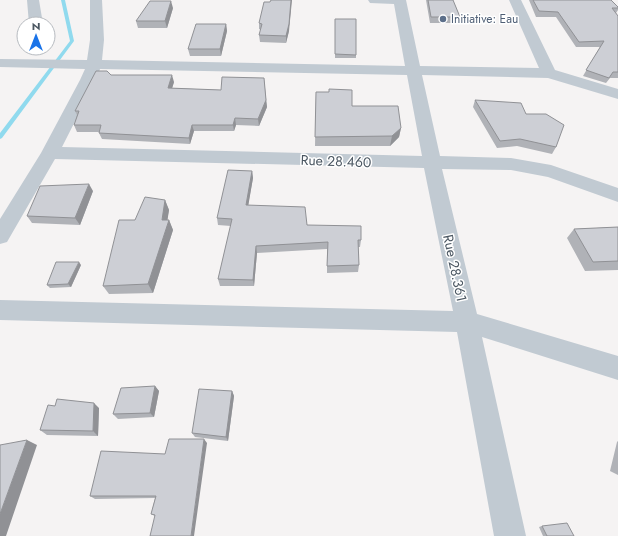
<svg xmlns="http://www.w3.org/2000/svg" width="618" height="536" viewBox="0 0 618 536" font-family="Jost,sans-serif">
<rect width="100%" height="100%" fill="#f5f3f3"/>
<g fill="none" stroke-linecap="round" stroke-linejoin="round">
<path fill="#90daee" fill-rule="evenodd" d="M61,0H65L74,41L2,138L0,139V133L70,41Z"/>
<path fill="#c1cad2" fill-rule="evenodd" d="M27,0H39L43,24H29Z
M90,0H102L104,40L102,60L405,66L394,4L370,3L368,0H406L420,66L539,68L509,0H521L555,70L618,89V99L548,78L422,75L440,156L511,158L551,165L618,188V202L548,177L511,170L442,169L477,314L618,356V380L482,337L526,536H494L457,332L0,320V300L453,311L424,168L55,159L7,242L0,244V219L41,153L80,80L85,69L0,67V59L87,60L90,40ZM100,69L407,75L422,156L62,147L96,80Z"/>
</g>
<path fill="#b0b2b7" d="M426,0H453L460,17L458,23H430Z
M529,0H611L618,7V10L616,13L618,16V78H610L606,83L583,76L600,47H576L556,17H536Z
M173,8L167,28H138L136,21Z
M335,19L356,55V58H335Z
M259,23L289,31L286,43L260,42L259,35L261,30L259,29Z
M226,24L227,31L221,56H190L188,49Z
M111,75L174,82L172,88L221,90L264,78L267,107L259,126L236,125L234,131H194L190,144L102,139L99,133V132H77L74,125L77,115L75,111Z
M316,92L352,106L401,128L399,137L390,146H315Z
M475,100L526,114L556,147L552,154L517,146L497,148L473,107Z
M252,171L253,178L248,205L307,225L361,240L360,247H358L359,265L358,272L327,273V249L257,253L254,286H220L218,279L231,226L218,225L217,218Z
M93,191L80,225L32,223L27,216Z
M165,200L169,210L167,220H169L173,230L153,293L109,294L103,286L135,220Z
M618,227V270L585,271L567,238L574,229Z
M81,265L71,287L50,288L47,285Z
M155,386L159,391L154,417L118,419L113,414Z
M232,391L234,396L228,441L195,437L192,433Z
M55,406L99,408L98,436L47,435L40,430Z
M618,441V475L610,471L617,442Z
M207,443L155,516L151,514L155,498L95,499L90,496L165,454Z
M542,526L574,536H543L539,527Z"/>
<path fill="#909195" d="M291,0H292L289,31L286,43V36Z
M171,1L173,8L167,28L165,21Z
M226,24L227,31L221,56L220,49Z
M172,75L174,82L170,95L168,88Z
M266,100L267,107L259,126L258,119Z
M235,118L236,125L234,131L233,125Z
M192,125L194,131L190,144L189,138Z
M401,128L399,137L390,146L392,136Z
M252,171L253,178L247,213L246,205Z
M89,184L93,191L80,225L75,218Z
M165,200L169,210L166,230L162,220Z
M169,220L173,230L153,293L148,284Z
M256,246L257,253L254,286L253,280Z
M79,262L81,265L71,287L68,284Z
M155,386L159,391L154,417L150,413Z
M232,391L234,396L228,441L226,437Z
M94,403L99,408L98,436L93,431Z
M204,439L207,443L194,536H191Z
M27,440L37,445L6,536H0V514Z"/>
<path fill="#cdcfd5" stroke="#909195" d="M271,0H291L289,24L286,36L259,35L262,24L259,23L264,2H270Z
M428,0H453L460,17H431Z
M533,0H611L618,7V8H612L618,16V72H613L609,78L586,70L604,41L579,42L558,12L539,11Z
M150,1H171L165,21H136Z
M335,19H356V55L335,54Z
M196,24H226L220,49H188Z
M96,71H107L111,75H172L168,88L221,90L222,77L264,78L266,100L258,119L235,118L233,125H192L189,138L99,133L101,125H74L79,111H75Z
M329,89L352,90V106H398L401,128L392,136L315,137L316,92H329Z
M475,100L521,103L526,114H546L564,125L556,147L520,139L500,141Z
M228,170L252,171L246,205L305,207L307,225L361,226V240H358L359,265L327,266L328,242L256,246L253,280L218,279L232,219L217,218Z
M89,184L75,218L27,216L40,186Z
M145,197L165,200L162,220H169L148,284L103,286L119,220H135Z
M618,227V261L593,262L574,229Z
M56,262H79L68,284L47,285Z
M155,386L150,413L113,414L121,388Z
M199,389L232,391L226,437L192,433Z
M57,399L94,403L93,431L40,430L48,405L55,406Z
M169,439H204L191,536H150L155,515L151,514L156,496H90L101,451L165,454Z
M27,440L0,514V445Z
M567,523L574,536H547L542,526Z"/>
<circle fill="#5c6f8a" stroke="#fff" stroke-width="1.5" cx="443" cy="19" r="4"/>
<g text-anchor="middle" stroke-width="3" stroke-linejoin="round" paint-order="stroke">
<g font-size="12" fill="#4e5e75" stroke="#fff" text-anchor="start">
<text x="451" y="23">Initiative: Eau</text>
</g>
<g font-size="14" fill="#4a5661" stroke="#fff">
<text transform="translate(336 161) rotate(2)" y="5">Rue 28.460</text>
<text transform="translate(455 268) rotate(78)" y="5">Rue 28.361</text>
</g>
</g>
<g transform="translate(36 36)"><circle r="19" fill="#ffffff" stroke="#b7bbc0"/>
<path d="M0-3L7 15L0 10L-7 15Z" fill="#1a73e8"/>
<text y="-6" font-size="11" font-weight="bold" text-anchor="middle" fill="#4a5661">N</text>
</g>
</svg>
